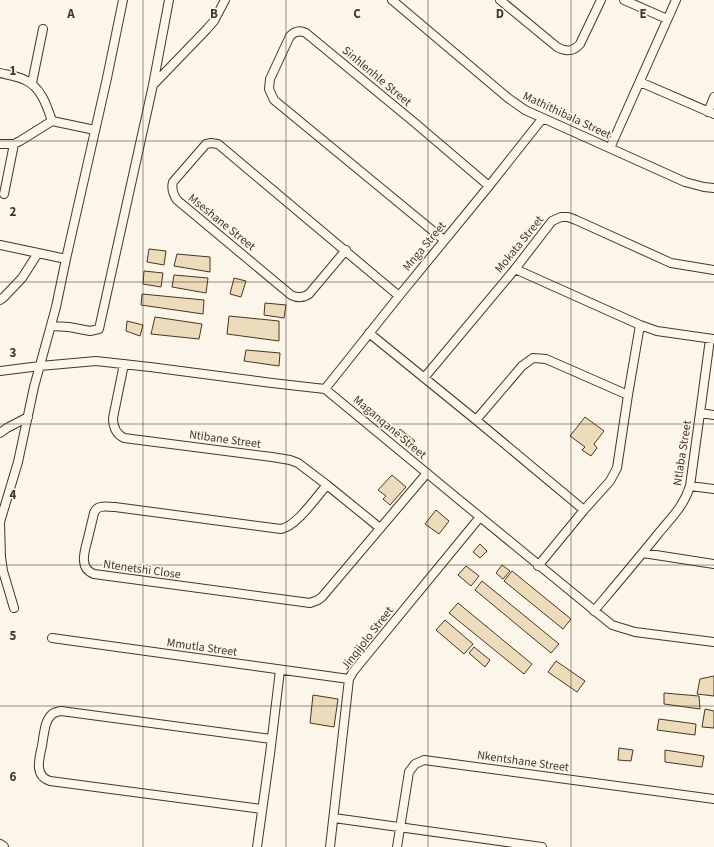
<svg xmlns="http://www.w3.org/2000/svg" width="714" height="847" viewBox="0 0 714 847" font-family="'Source Sans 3',sans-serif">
<rect width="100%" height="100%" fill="#fbf6e9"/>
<path fill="#ecdcbc" stroke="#4a3520" d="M149,249L166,251L164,265L147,262Z
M177,254L210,257V272L174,266Z
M144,271L163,273L161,287L143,284Z
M174,275L208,278L206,293L172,287Z
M234,278L246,281L241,297L230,294Z
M142,294L204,300L203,314L141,305Z
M265,303L286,305L284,318L264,315Z
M229,316L279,321V341L227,334Z
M155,317L202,324L199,339L151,334Z
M127,321L143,325L140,336L126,331Z
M246,350L280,353L279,366L244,361Z
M585,417L604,431L594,444L597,448L591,456L582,450L585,447L570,436Z
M400,429L415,441L411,445L397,434Z
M392,475L406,487L390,505L383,499L386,496L378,490Z
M436,510L449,521L439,534L425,524Z
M480,544L487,551L480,558L473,552Z
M502,565L510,571L503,579L496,573Z
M466,566L479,576L471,586L458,575Z
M512,571L571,619L563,629L504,581Z
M482,581L559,644L551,653L475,590Z
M458,603L532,664L524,674L449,613Z
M445,620L473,644L464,654L436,630Z
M474,647L490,660L485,667L469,653Z
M556,661L585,681L577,692L548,672Z
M714,676V696L697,694L700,679Z
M664,693L699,696L700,709L664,704Z
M313,695L338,699L334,727L310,723Z
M705,709L714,711V728L702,727Z
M659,719L696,724L695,735L657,730Z
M619,748L633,750L631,761L618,760Z
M665,750L704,756L702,767L665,762Z"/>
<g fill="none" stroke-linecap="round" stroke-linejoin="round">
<g stroke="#4a3520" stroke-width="10">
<path id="minor" d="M392,0L508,98L525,110L685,182L704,187L714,188
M500,0L557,47C566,52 573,52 580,44L601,0
M624,0L667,19
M0,73C8,75 17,76 25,80C41,87 47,106 52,121
M640,82L714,114
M32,83L43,29
M153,85L207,29L214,21L225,0
M708,112L714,97
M0,144H14L20,141L52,121L95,130
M610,148L676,0
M4,194L14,144
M444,240L274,100L269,89L270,79L290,36C295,31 300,30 306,33L415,123L489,186
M0,245L38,253L66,259
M346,250L309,294C303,298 297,298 291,295L177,200C173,194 171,189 173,182L206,144L211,143L218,144L399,296
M515,269L640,325L657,331L713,339
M0,300L4,297L22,278L38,253
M51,326L69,327L90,331L99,329L153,85L169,0
M369,333L476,420L584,510
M124,364L113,418C113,427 116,434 124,438L272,457L290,460L298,463L327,485L380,528
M0,371L40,366L96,361L150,367L272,383L325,389L457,498L612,625L635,632L714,642
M424,378L515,269L552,221L561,217H568L576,220L671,263L714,270
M325,389L399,296L489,186L542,119
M700,413L714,415
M476,420L522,366L533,358L546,359L628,395
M0,433L7,428L28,417
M327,485C316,497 297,526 281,529L115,507C107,507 97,504 94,513C92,521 90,530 88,538C85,550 78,568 94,574L310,603L318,600L322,597L427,473
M690,486L714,489
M643,553L714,564
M538,566L584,510L610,481L617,468L628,395L640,325
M14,608L3,571L1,557L0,522L18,462L34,387L56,307L66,259L107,78L123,0
M594,611C615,586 637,560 658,534C671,518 684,506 690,486L700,413L710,339
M52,638L349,679
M262,809L50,781C34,776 39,759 42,746C43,739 44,731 46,724C49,716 52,712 61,711L271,739
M334,818L542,847
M257,847L270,754L280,670
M330,847L349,679L353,672L361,662L480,517
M397,847L409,772L415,764L424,760L714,799"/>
</g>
<g stroke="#4a3520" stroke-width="12">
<path id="tertiary" d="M0,845L3,847"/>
</g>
<use href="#minor" stroke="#fbf6e9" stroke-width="8"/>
<use href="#tertiary" stroke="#fbf6e9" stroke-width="10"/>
</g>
<path fill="none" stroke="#4a3520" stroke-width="1" stroke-opacity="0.55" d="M143,0V847M286,0V847M428,0V847M571,0V847M0,141H714M0,282H714M0,424H714M0,565H714M0,706H714"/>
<g text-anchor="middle" stroke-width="3" stroke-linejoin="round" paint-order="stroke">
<g font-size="12" fill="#4a3520" stroke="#fbf6e9">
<text transform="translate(377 76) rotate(40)" y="4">Sinhlenhle Street</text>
<text transform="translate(567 115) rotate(25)" y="4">Mathithibala Street</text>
<text transform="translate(222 222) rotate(39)" y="4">Mseshane Street</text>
<text transform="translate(519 244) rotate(-51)" y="4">Mokata Street</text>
<text transform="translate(424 246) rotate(-50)" y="4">Mnga Street</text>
<text transform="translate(390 427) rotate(40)" y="4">Maganqane Street</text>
<text transform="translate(225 439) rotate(8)" y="4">Ntibane Street</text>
<text transform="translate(682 453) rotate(-81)" y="4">Ntlaba Street</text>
<text transform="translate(142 569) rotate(8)" y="4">Ntenetshi Close</text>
<text transform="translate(367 638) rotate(-52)" y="4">Jinqijolo Street</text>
<text transform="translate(202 647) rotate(8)" y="4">Mmutla Street</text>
<text transform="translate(523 761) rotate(8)" y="4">Nkentshane Street</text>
</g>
</g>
<g font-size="13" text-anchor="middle" font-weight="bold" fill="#4a3520" stroke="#fbf6e9" stroke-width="3" stroke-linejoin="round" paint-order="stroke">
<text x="71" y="18">A</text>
<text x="214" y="18">B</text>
<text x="357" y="18">C</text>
<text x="500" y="18">D</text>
<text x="643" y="18">E</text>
<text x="13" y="75">1</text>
<text x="13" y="216">2</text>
<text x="13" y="357">3</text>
<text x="13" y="499">4</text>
<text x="13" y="640">5</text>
<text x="13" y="781">6</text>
</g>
</svg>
